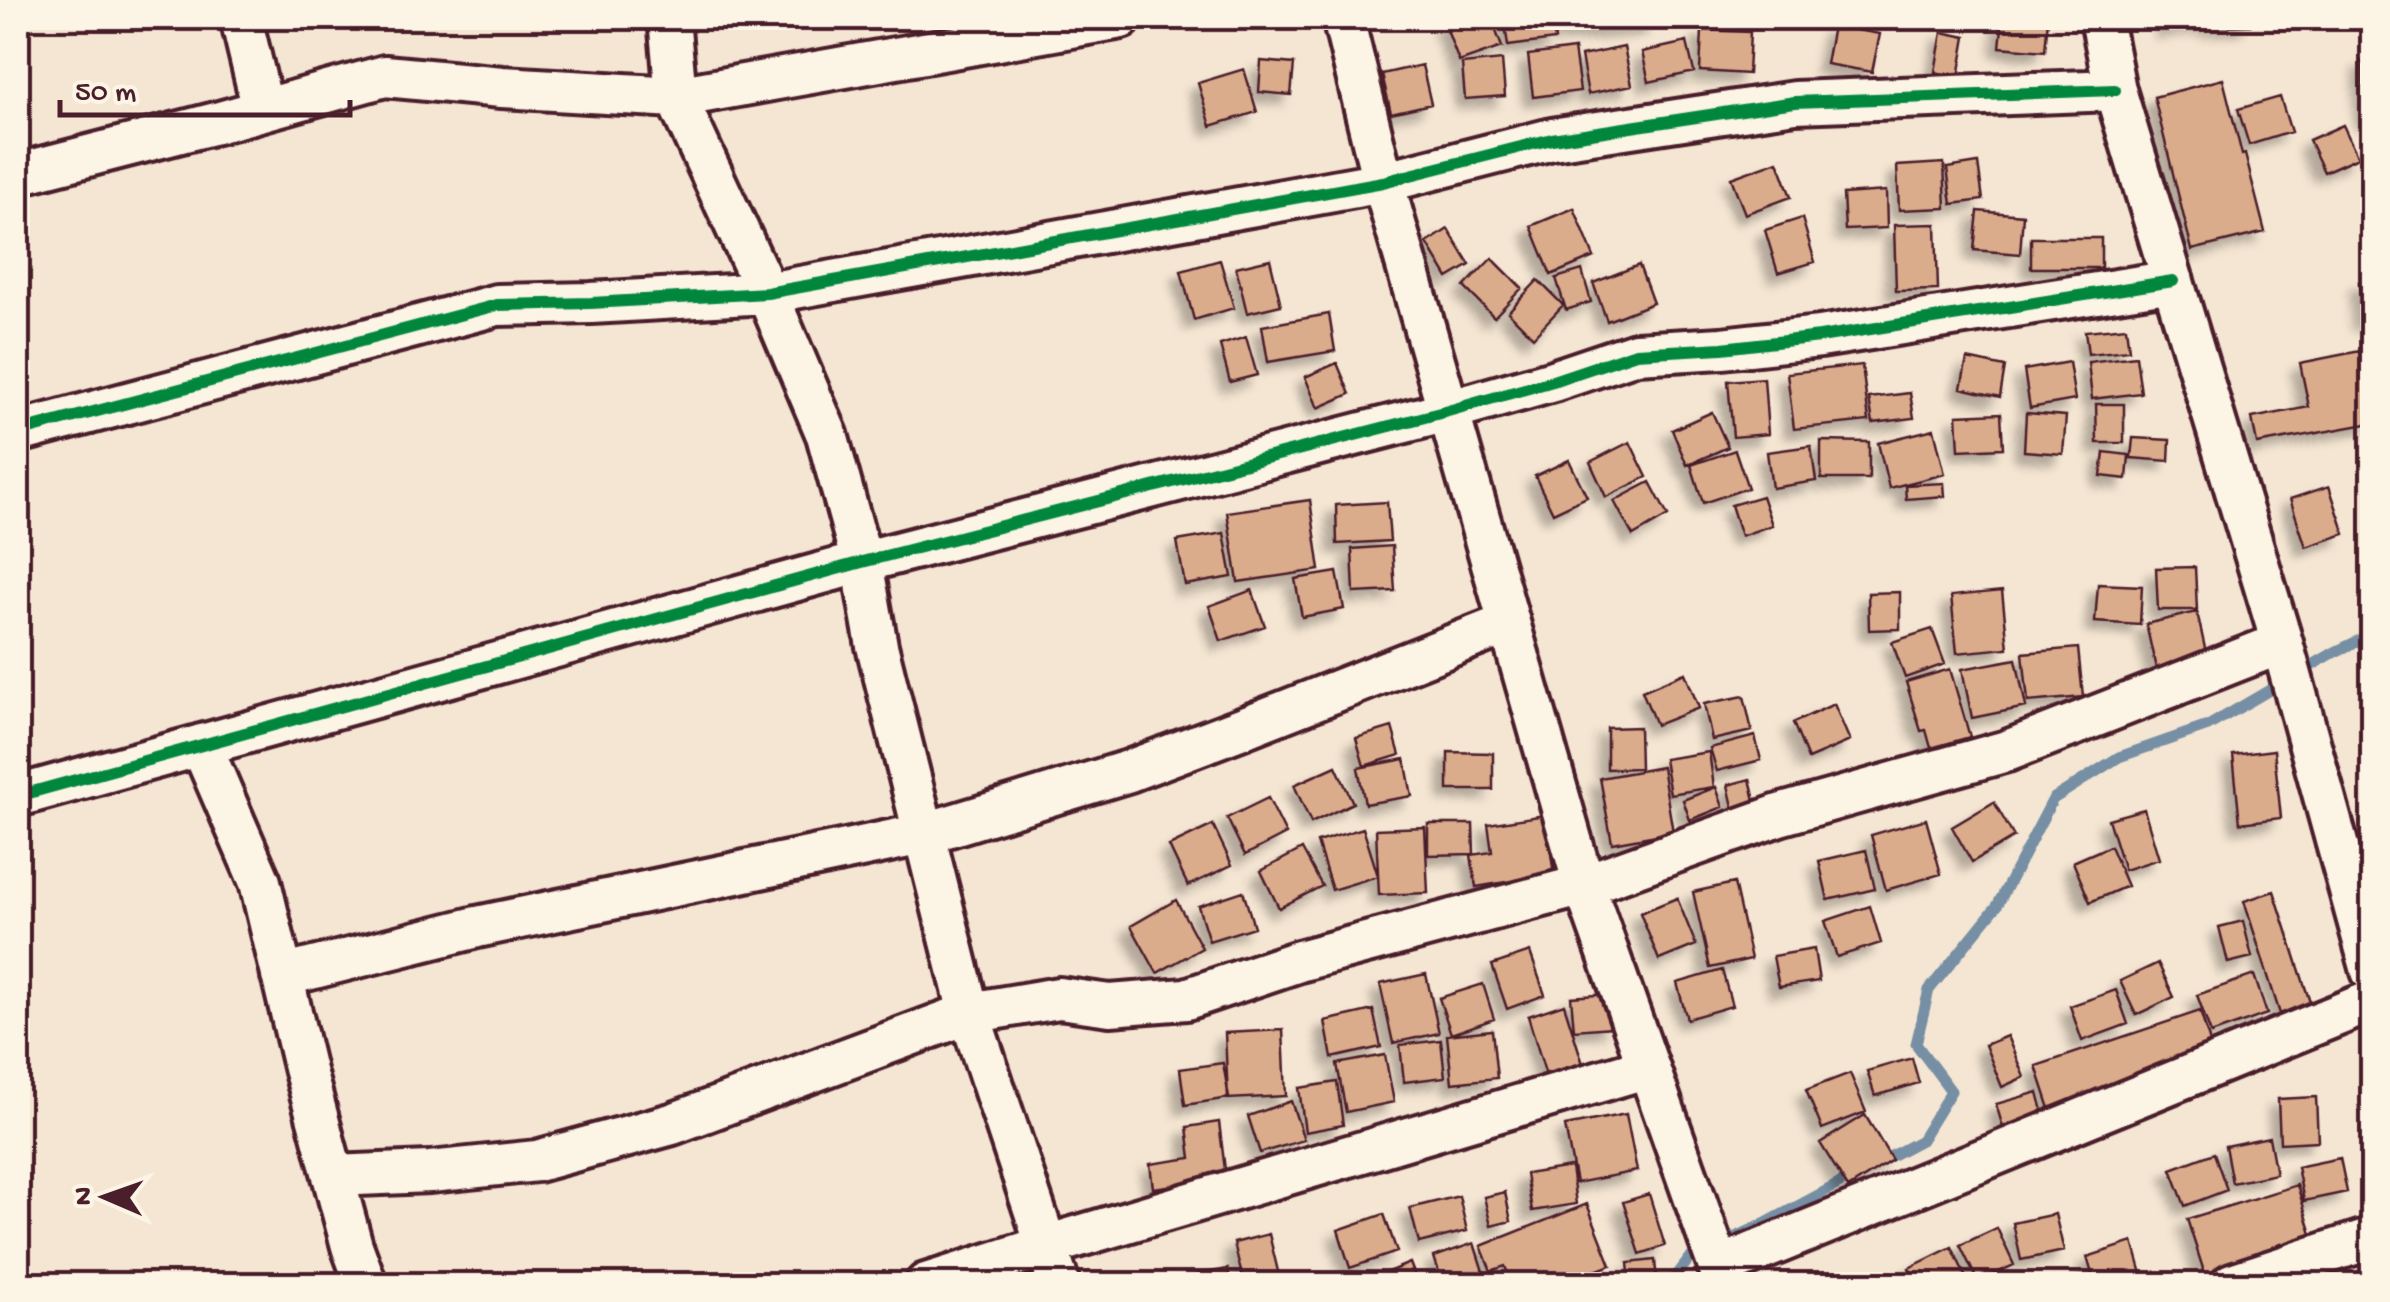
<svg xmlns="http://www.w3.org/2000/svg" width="2390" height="1302" viewBox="0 0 2390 1302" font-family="'Gochi Hand',sans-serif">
<defs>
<filter id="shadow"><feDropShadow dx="-9" dy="9" stdDeviation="5" flood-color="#0004"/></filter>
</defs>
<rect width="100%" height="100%" fill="#f5e6d3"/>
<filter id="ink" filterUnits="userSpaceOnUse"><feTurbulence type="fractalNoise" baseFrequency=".01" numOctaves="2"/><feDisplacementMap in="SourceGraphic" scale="20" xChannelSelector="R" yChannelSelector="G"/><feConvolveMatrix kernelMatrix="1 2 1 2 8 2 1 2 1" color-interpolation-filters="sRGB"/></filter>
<g filter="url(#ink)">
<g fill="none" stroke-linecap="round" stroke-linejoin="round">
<path stroke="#768fa4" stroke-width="11" d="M1878,1163L1921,1140L1951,1091L1916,1044L1929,990L1997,906L2053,799L2119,757L2208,726L2335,652L2372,634
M1670,1284L1690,1258L1764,1224L1857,1174"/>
</g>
<path fill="#dbac8c" stroke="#4a1f2b" stroke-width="2.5" filter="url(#shadow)" d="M1456,18H1491L1502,47L1459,62L1444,22Z
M1504,18H1552L1555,40L1508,46Z
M1562,18H1655V25L1563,32Z
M2003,18H2048L2045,51L2000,47Z
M2165,18H2204L2205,23L2166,28Z
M2207,18H2249L2250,25L2207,26Z
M1833,26L1880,34L1872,72L1826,64Z
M1702,30L1750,32L1748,74L1700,71Z
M1942,32L1966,37L1959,77L1935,72Z
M1687,42L1694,72L1649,82L1642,52Z
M1624,47L1632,85L1588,94L1581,56Z
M1574,49L1580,91L1533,97L1528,55Z
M1502,60L1505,96L1465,99L1462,64Z
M1261,61L1294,64L1291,95L1259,92Z
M2362,61H2372V118L2364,119Z
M1422,65L1431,104L1391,113L1382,74Z
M1244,69L1257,112L1211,126L1198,83Z
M2223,79L2242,155L2245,154L2265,232L2192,250L2154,97Z
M2280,97L2291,132L2249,145L2238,109Z
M2343,125L2358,157L2324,172L2309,140Z
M1778,161L1791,197L1745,214L1731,178Z
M1944,163L1946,208L1899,210L1897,166Z
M1978,163L1983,200L1952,204L1947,168Z
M1886,191L1887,228L1845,230L1843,194Z
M1574,208L1594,257L1551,275L1531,226Z
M1978,211L2023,215L2020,254L1974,250Z
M1802,218L1815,262L1778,273L1765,230Z
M1936,224L1938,290L1896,291L1894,225Z
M1448,229L1470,265L1448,278L1427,243Z
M2031,238H2101V268H2031Z
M1492,258L1522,288L1494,317L1464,287Z
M1270,259L1281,305L1247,313L1236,267Z
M1220,260L1234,308L1194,320L1181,271Z
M1639,265L1653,303L1607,321L1593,283Z
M1582,270L1591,302L1566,310L1556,278Z
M1538,280L1563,305L1533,337L1508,312Z
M2372,281V320L2362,321L2359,282Z
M1329,314L1335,351L1268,362L1262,326Z
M2126,327L2129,350L2088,354L2085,331Z
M1246,337L1257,375L1230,382L1220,345Z
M2360,351L2372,423L2257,444L2252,418L2309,407L2300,363Z
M2136,356L2141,393L2092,399L2088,362Z
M1967,359L2005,367L2000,397L1961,388Z
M2069,362L2075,400L2030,408L2024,370Z
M1337,363L1350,394L1318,408L1305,377Z
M1862,365L1869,421L1794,429L1787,373Z
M1764,378L1768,434L1733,437L1728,381Z
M1910,393L1914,418L1873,423L1869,398Z
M2096,404H2124V443H2097Z
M1712,412L1728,447L1687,465L1672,430Z
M2001,413L2003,448L1959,450L1957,415Z
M2026,413L2066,416L2063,454L2024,451Z
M1934,429L1945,474L1889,488L1878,443Z
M2133,438L2170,440L2169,461L2131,458Z
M1821,441L1869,442V479H1821Z
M1630,442L1647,477L1606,497L1590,462Z
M1811,446L1816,481L1772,488L1767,452Z
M1735,450L1748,488L1703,503L1691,465Z
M2104,452L2129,455L2127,479L2101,476Z
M1569,460L1587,497L1553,513L1535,476Z
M1650,482L1668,516L1633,536L1614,501Z
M1944,483L1945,496L1906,499L1905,485Z
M2329,486L2345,534L2306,547L2290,499Z
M1762,496L1772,525L1741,536L1731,505Z
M1310,500L1320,570L1238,582L1227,512Z
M1387,502L1390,541L1337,544L1336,505Z
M1224,533L1232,577L1185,585L1177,541Z
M1392,546L1395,591L1354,593L1352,549Z
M2195,567L2197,610H2158L2156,568Z
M1337,572L1344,609L1302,617L1295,579Z
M2098,584L2142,586L2140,625L2095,622Z
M1252,590L1265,626L1221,641L1209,606Z
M2002,591L2008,648L1957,653L1951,596Z
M1900,592V629L1869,630L1868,593Z
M2197,612L2210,671L2159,682L2146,624Z
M1932,629L1945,664L1905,678L1892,642Z
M2078,648L2083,697L2028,702L2023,653Z
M2016,659L2026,707L1972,718L1962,669Z
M1950,669L1970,737L1931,748L1926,730L1921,731L1906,682Z
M1685,673L1699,708L1656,725L1642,691Z
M1744,696L1752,731L1712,740L1704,704Z
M1834,704L1850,741L1808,759L1793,723Z
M1392,727L1400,755L1364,766L1356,738Z
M1639,727L1640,768L1607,769V728Z
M1755,736L1761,760L1717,771L1710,748Z
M2274,750L2281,818L2240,823L2233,755Z
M1448,752L1493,753V790H1448Z
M1709,752L1714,787L1670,794L1664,759Z
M1405,759L1412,796L1365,804L1358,768Z
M1336,766L1353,803L1311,823L1294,785Z
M1662,767L1673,832L1612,843L1600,778Z
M1750,779L1756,805L1734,811L1728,785Z
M1716,787L1723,807L1690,820L1683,800Z
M1268,798L1286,834L1245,855L1227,818Z
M1994,802L2014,837L1972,862L1952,827Z
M2144,809L2159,859L2124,870L2108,819Z
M1545,815L1554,874L1476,887L1471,855L1492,852L1488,824Z
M1926,819L1941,874L1886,890L1871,835Z
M1428,824H1473L1474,854L1428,855Z
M1213,825L1232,865L1188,886L1169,846Z
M1425,827L1428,893L1379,895L1376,829Z
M1363,828L1378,876L1332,890L1317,842Z
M2110,846L2127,886L2090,902L2073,862Z
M1302,849L1322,886L1279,908L1261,871Z
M1866,850L1875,889L1828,900L1819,861Z
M1734,883L1751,959L1710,968L1693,892Z
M1243,891L1254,927L1209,941L1198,906Z
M2274,891L2318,1027L2287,1036L2244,901Z
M1677,898L1696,945L1659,960L1640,913Z
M1176,900L1202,948L1157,973L1131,926Z
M1870,906L1881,943L1837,957L1825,921Z
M2243,921L2252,957L2228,963L2219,927Z
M1814,949L1819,981L1779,987L1773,956Z
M1530,952L1545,995L1507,1009L1492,965Z
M2158,963L2174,997L2136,1015L2120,981Z
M1722,970L1732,1006L1687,1019L1677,983Z
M1426,974L1439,1033L1393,1043L1380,984Z
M2254,975L2267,1014L2211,1034L2197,995Z
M1483,984L1494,1019L1451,1034L1439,998Z
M2116,990L2128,1024L2082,1041L2070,1006Z
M1609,994L1612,1027L1574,1030L1571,997Z
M1564,1004L1584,1067L1547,1079L1528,1016Z
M1373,1010L1381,1047L1332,1058L1325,1021Z
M2200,1011L2219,1071L2056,1127L2036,1066Z
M1283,1030L1286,1096L1228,1099L1225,1033Z
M1492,1030L1497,1078L1452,1083L1447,1035Z
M2007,1036L2024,1077L2002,1087L1985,1045Z
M1441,1040L1445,1077L1404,1082L1400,1045Z
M1385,1055L1394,1102L1346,1112L1337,1064Z
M1912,1058L1919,1083L1875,1096L1867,1071Z
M1223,1063L1229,1098L1185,1105L1180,1069Z
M1850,1073L1866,1112L1822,1129L1806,1090Z
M1337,1082L1343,1125L1305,1132L1299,1088Z
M2038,1092L2048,1130L2007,1141L1996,1104Z
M2316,1097L2318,1141L2280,1143L2278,1099Z
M1291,1101L1304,1140L1260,1153L1248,1116Z
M1626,1114L1637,1171L1576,1183L1565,1126Z
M1865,1115L1892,1160L1848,1188L1820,1143Z
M1219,1122L1226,1178L1153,1188L1150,1164L1191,1158L1187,1127Z
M2269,1137L2276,1174L2232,1183L2225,1146Z
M2214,1153L2227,1190L2185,1206L2171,1169Z
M2340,1158L2347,1192L2304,1201L2297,1167Z
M1571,1167L1576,1204L1532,1211L1526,1174Z
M2297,1185L2315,1244L2206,1278L2187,1219Z
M1505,1192L1511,1221L1491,1226L1484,1197Z
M1649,1194L1665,1246L1640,1254L1623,1202Z
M1459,1196L1467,1231L1419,1243L1410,1208Z
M1587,1204L1611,1265L1560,1284H1512L1505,1266L1491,1271L1481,1246Z
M1384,1214L1397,1252L1350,1268L1338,1230Z
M2055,1214L2064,1251L2021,1260L2013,1223Z
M1997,1228L2014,1265L1978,1282L1960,1245Z
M1269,1234L1281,1284H1244L1234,1243Z
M2133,1242L2144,1281L2132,1284H2095L2087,1257Z
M1474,1243L1486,1281L1475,1284H1443L1434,1257Z
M1952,1247L1968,1282L1961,1284H1917L1909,1268Z
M1655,1260L1657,1283L1630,1284L1628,1263Z
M1410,1263L1418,1284H1370L1368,1280Z
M1228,1269L1231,1284H1167L1166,1280Z"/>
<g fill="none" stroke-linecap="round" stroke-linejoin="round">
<g stroke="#4a1f2b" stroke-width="48">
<path id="minor" d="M241,18L263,110
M669,18L676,97L767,293L827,435L862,562L877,646L969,1013L1059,1284
M1343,18L1383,182L1584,885L1725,1284
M2101,18L2115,90L2282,643L2372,971
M18,174L216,123L385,76L502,87L676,97L1121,18
M18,432L497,305L591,303L767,293L1383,182L1552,139L1795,102L2115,90
M201,745L260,882L305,1071L352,1246L366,1284
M18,796L862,562L1448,411L1553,381L1636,353L1722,348L1820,337L2173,281
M282,976L477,927L923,834L1129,771L1250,725L1509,623
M333,1176L430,1172L537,1161L672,1124L969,1013L1059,998L1110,1005L1186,999L1299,961L1584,885L1779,815L2007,751L2282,643
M1719,1267L2372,1001
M926,1284L1046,1246L1648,1067
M2232,1284L2372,1238"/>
</g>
<use href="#minor" stroke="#fcf5e5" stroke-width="40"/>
<g stroke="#fcf5e5" stroke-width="19">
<path id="cycleway" d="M18,432L497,305L591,303L767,293L1383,182L1552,139L1795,102L2115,90
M18,796L862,562L1448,411L1553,381L1636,353L1722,348L1820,337L2173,281"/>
</g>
<use href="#cycleway" stroke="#00873e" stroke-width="12"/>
</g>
</g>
<rect width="2390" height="1302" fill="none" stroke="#fcf5e5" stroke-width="60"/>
<rect x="30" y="30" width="2330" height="1242" fill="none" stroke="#4a1f2b" stroke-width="4" filter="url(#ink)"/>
<g transform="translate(105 1197) rotate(272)" stroke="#fcf5e5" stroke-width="8" paint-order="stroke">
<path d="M0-8L18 38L0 25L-18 38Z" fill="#4a1f2b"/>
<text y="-15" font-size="28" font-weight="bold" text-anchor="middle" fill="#4a1f2b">N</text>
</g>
<path d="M60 100v15h290v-15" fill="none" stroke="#4a1f2b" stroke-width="5"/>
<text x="75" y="100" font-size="30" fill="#4a1f2b" stroke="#fcf5e5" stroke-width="8" paint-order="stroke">50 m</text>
</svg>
